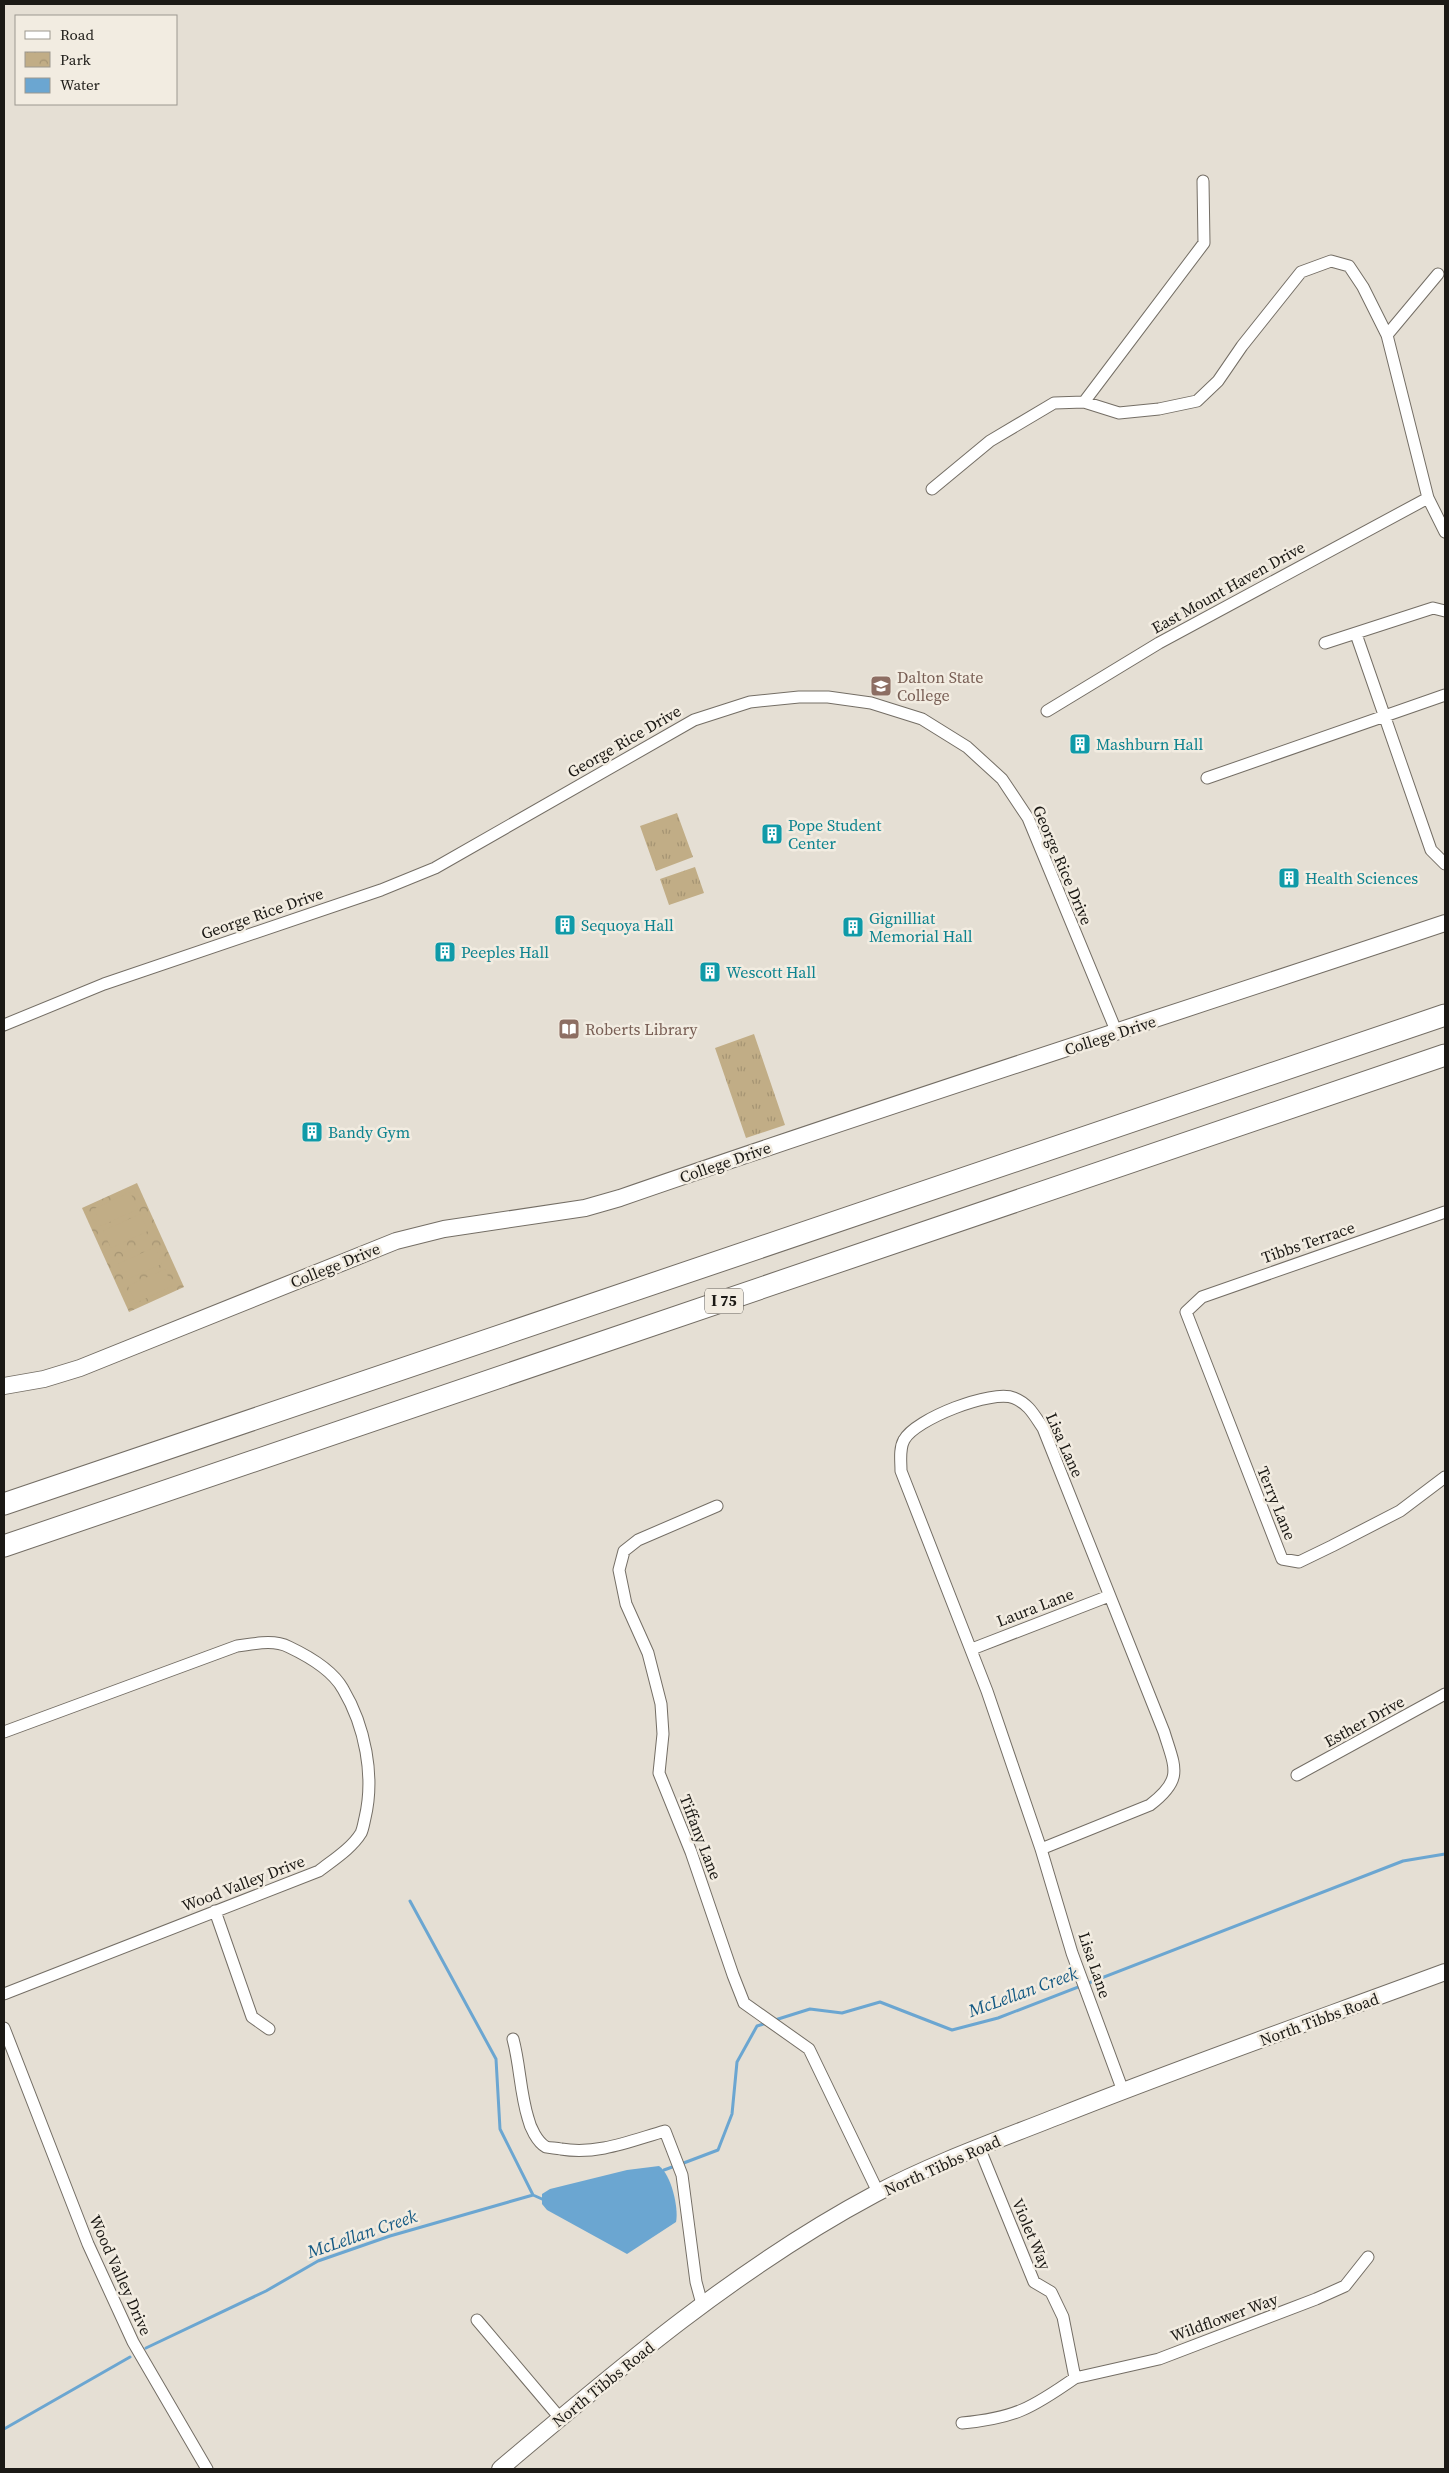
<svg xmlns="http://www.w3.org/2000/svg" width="1449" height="2473" viewBox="0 0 1449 2473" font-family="'Source Serif 4',serif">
<defs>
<pattern id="grass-tufts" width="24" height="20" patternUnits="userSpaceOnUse" patternTransform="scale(1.25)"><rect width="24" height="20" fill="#c1ad86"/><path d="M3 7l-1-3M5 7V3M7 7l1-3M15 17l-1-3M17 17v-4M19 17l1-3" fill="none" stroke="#a59473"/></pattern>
<pattern id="park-crowns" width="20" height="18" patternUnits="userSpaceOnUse" patternTransform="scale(1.25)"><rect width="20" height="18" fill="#c1ad86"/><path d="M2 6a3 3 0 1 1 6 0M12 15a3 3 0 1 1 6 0" fill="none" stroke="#a59473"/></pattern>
</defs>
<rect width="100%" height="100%" fill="#e5dfd4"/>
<path fill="url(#grass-tufts)" d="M677,813L693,857L656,871L640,826Z
M695,867L704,893L669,905L660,879Z
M754,1034L785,1125L746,1138L715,1048Z"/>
<path fill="url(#park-crowns)" d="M137,1183L184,1287L129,1312L82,1208Z"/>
<path fill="#c1ad86" d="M130,1192L138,1209L101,1226L94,1209Z
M140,1214L148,1231L111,1248L103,1231Z
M155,1247L162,1264L126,1280L118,1264Z
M165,1269L172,1286L136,1303L128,1286Z"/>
<path fill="#6ba6d1" d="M659,2166C671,2174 679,2208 676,2222L627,2254L547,2210L542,2204V2194L550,2189L627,2170Z"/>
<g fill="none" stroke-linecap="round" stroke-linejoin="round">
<path stroke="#6ba6d1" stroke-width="3" d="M410,1901L496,2059L500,2129L533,2195
M775,2020L810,2009L842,2013L880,2002L952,2030L998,2018L1403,1861L1445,1854
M681,2164L718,2150L732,2114L737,2062L757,2026L767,2023
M664,2170L675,2166
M146,2348L266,2291L318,2261L390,2236L533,2195L542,2199
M4,2429L130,2357"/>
<g stroke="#746e65" stroke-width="13">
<path id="street" d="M1387,335L1438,274
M1084,402L1204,243L1203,181
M932,489L990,441L1054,403L1084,402L1119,413L1159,409L1197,401L1218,381L1242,346L1301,272L1331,261L1349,266L1363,287L1387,335L1428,498L1445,532
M1356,634L1431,850L1445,864
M1325,643L1433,608L1445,611
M1047,711L1159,643L1428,498
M1207,778L1445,695
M4,1025L104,984L381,890L435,868L694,720L750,702L799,697H828L871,703L922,719L967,747L1002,779L1028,818L1117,1033
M1445,1212L1202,1297L1186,1312L1282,1559L1299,1562L1332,1546L1400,1511L1445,1477
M717,1506L638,1540L624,1551L619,1570L626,1604L648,1653L661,1704L663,1734L659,1773L691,1852L733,1975L744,2003L809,2049L878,2192
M972,1649L1109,1596
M4,1732L237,1646C254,1644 273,1639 289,1647C308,1656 333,1671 343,1689C365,1726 375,1776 365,1818C364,1822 363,1829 361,1833C352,1848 333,1860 319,1871L4,1994
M1297,1775L1445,1694
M1041,1849L1150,1805C1184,1779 1175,1768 1164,1732L1043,1428C1034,1415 1029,1404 1014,1398C992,1389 915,1419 904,1440C899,1449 901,1461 901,1471L987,1691L1041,1849L1072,1953L1123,2091
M215,1911L252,2017L269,2029
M4,2028L88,2244L133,2342L207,2469
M513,2039C520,2065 520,2092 528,2118C530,2127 537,2142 546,2147C550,2148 556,2148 561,2149C598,2155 630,2141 665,2131L682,2175L696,2282L702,2304
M477,2320L560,2418
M1075,2378L1159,2359L1316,2299L1345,2286L1368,2257
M962,2423C1015,2418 1032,2408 1075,2378L1063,2317L1051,2292L1034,2282L979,2147"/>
</g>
<g stroke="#746e65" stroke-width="18">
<path id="secondary" d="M4,1386L44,1379L80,1368L396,1241L444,1229L585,1208L620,1198C894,1103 1170,1015 1445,923
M500,2469C618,2369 738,2267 875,2194C935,2162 1001,2139 1064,2114C1190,2064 1318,2019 1445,1972"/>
</g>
<g stroke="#746e65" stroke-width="23">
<path id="highway" d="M4,1504L1445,1015
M4,1546L1445,1055"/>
</g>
<use href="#street" stroke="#fff" stroke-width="11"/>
<use href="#secondary" stroke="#fff" stroke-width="16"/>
<use href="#highway" stroke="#fff" stroke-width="21"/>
</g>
<defs>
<g id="university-square" transform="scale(1.125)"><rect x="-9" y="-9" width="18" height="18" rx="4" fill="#8d6e63" stroke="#f2ece1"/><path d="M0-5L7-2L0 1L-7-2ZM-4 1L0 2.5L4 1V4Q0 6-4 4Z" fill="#fff"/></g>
<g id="building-square" transform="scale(1.125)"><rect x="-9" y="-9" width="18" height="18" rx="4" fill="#0f9aa8" stroke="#f2ece1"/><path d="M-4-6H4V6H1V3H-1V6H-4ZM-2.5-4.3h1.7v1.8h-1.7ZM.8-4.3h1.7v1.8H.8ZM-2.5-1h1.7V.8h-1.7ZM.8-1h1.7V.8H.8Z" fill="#fff"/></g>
<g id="library-square" transform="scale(1.125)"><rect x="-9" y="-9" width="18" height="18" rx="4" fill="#8d6e63" stroke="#f2ece1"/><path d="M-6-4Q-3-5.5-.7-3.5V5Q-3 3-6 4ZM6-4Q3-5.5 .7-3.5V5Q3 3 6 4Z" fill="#fff"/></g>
</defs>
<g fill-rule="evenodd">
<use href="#university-square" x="881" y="686"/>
<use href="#building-square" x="1080" y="744"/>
<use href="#building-square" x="772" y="834"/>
<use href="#building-square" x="1289" y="878"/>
<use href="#building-square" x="565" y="925"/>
<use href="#building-square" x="853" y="927"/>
<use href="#building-square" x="445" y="952"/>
<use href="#building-square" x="710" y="972"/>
<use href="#library-square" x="569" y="1029"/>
<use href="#building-square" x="312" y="1132"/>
</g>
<g text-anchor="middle" stroke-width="5" stroke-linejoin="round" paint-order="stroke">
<rect fill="#f2ece1" stroke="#5c5852" stroke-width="1" x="705" y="1288.5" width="38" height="25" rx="4"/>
<g font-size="15" font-weight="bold" fill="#1b1915">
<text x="724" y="1306">I 75</text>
</g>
<g font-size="16" fill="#1b1915" stroke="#f2ece1">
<text transform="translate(1228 587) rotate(-29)" y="6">East Mount Haven Drive</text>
<text transform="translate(624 741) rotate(-30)" y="6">George Rice Drive</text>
<text transform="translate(1063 865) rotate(67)" y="6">George Rice Drive</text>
<text transform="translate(262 913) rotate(-19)" y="6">George Rice Drive</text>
<text transform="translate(1110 1035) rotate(-18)" y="6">College Drive</text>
<text transform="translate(725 1162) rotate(-19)" y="6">College Drive</text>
<text transform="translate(1308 1242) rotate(-19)" y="6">Tibbs Terrace</text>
<text transform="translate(335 1265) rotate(-22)" y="6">College Drive</text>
<text transform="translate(1065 1445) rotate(66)" y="6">Lisa Lane</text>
<text transform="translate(1277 1503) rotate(68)" y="6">Terry Lane</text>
<text transform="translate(1035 1607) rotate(-21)" y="6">Laura Lane</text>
<text transform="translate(1364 1721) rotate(-29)" y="6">Esther Drive</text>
<text transform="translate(701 1837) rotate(69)" y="6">Tiffany Lane</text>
<text transform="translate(243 1883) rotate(-21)" y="6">Wood Valley Drive</text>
<text transform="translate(1095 1965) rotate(71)" y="6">Lisa Lane</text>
<text transform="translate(1319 2019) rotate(-20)" y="6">North Tibbs Road</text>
<text transform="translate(942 2165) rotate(-24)" y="6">North Tibbs Road</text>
<text transform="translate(1032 2234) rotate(67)" y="6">Violet Way</text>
<text transform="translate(121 2275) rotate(66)" y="6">Wood Valley Drive</text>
<text transform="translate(1224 2317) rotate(-20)" y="6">Wildflower Way</text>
<text transform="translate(603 2384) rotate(-39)" y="6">North Tibbs Road</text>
</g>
<g font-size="16" fill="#785e54" stroke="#f2ece1" text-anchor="start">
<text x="897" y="683">Dalton State<tspan x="897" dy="18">College</tspan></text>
<text x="585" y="1035">Roberts Library</text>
</g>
<g font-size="16" fill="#0d838f" stroke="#f2ece1" text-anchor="start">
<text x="1096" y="750">Mashburn Hall</text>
<text x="788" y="831">Pope Student<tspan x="788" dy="18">Center</tspan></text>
<text x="1305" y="884">Health Sciences</text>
<text x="869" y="924">Gignilliat<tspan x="869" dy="18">Memorial Hall</tspan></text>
<text x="581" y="931">Sequoya Hall</text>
<text x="461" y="958">Peeples Hall</text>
<text x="726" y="978">Wescott Hall</text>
<text x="328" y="1138">Bandy Gym</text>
</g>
<g font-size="18" font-style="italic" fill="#145983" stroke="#f2ece1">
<text transform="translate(1023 1992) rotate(-20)" y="6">McLellan Creek</text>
<text transform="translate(362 2234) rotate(-19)" y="6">McLellan Creek</text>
</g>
</g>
<rect width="1449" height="2473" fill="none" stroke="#1b1915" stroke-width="10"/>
<rect x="15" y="15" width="162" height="90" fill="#f2ece1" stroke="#9c988f"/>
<rect x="25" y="31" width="25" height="8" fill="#ffffff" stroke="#9c988f"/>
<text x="60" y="40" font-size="15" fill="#1b1915">Road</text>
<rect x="25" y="52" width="25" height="15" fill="url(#park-crowns)" stroke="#9c988f"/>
<text x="60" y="65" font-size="15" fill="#1b1915">Park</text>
<rect x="25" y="78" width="25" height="15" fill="#6ba6d1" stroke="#9c988f"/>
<text x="60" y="90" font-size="15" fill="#1b1915">Water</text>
</svg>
